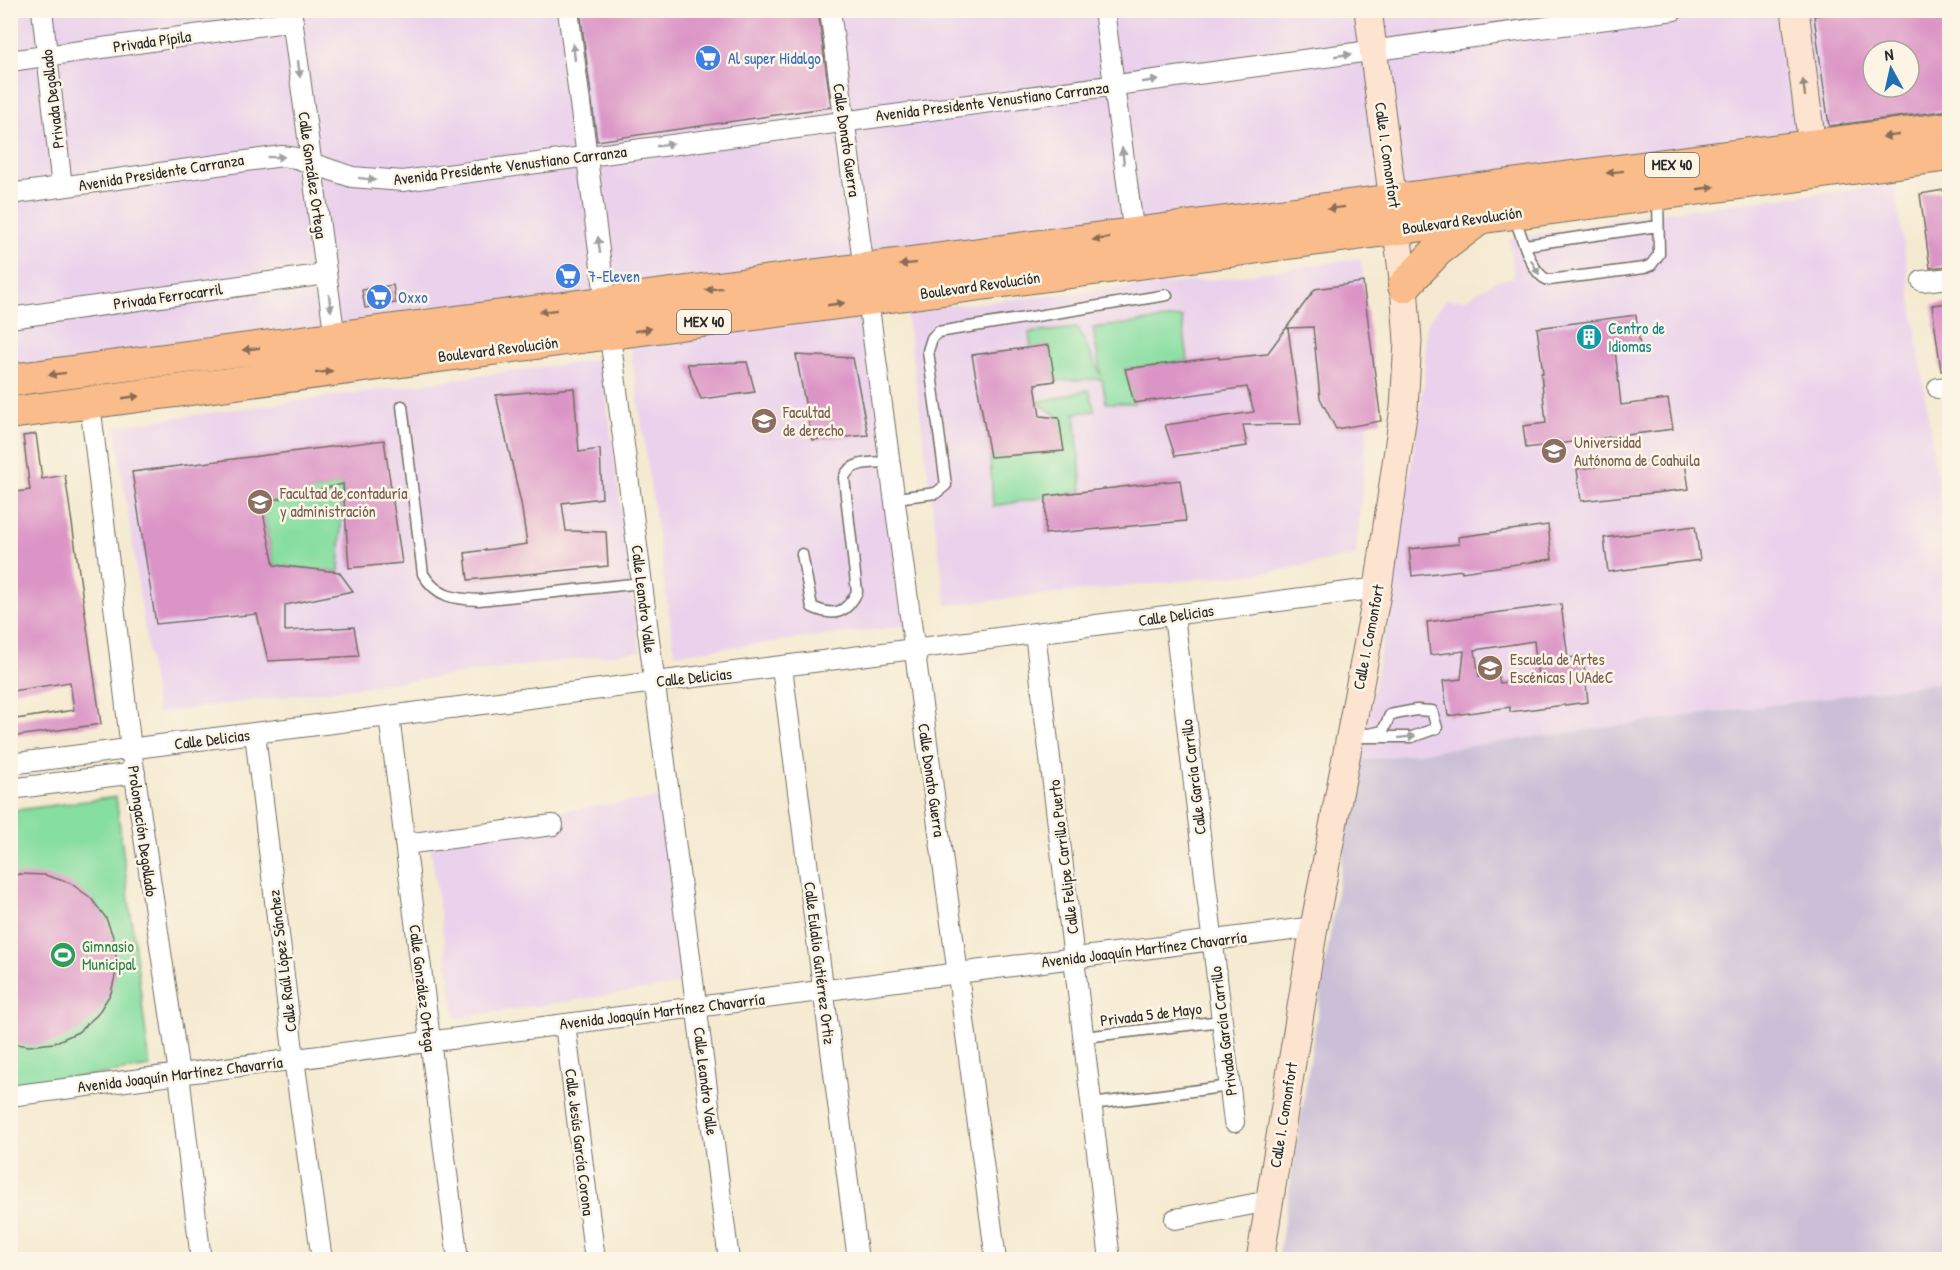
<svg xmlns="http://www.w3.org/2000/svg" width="1960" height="1270" viewBox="0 0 1960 1270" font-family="'Patrick Hand',sans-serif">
<rect width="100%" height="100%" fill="#fcf5e5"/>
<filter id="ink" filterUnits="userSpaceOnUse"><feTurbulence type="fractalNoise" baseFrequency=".0167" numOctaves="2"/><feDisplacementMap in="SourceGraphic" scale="12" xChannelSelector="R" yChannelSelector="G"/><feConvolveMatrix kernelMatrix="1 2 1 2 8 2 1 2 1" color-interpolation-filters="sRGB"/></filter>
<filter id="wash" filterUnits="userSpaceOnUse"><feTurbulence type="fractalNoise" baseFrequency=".008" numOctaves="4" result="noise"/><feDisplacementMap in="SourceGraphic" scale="24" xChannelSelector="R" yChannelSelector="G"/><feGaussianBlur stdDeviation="1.35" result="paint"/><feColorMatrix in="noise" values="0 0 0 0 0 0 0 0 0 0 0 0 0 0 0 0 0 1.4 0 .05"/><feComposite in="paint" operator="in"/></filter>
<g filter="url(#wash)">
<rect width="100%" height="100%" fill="#f5ead1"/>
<path fill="#ead1ec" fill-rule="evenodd" d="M10,11H1949V133L11,393ZM1873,51H1909V87H1873Z
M1895,184L1949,562V681L1358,761L1390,608L1399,552L1424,383L1426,329L1428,322L1447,298L1453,300L1466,299L1495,281L1514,277L1509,239L1664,212Z
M1361,258L1372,374L1356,556L1270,572L946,605L906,310L1216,279Z
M872,310L912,625L675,654L630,344Z
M601,359L640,651L157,713L115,426Z
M664,797L690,983L455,1018L428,829Z"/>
<path fill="#cabfd6" d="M1949,681V1259L1278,1260L1358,761Z"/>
<path fill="#87dea1" stroke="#598466" stroke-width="1.5" d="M1182,317L1188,361L1125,369L1134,403H1106L1102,379L1055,381L1049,346L1031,348L1029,333L1078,328L1101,376L1093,328Z
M1089,390L1095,411L1075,413L1082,491L993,506L990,457L1063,451L1059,418L1038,402Z
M343,484L339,572L274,565L261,503Z
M116,797L150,1067L11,1087L10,811Z"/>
<g id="blocks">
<path fill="#db94c6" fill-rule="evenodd" d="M580,10H818L831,107L597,141Z
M1855,10H1950V110L1829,126L1814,16ZM1873,51H1909V87H1873Z
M1950,189V266L1930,268L1920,194Z
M1363,282L1381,421L1336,429L1320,398L1313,327L1288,328L1301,424L1243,425L1247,446L1175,456L1165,425L1254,412L1247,387L1134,403L1125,369L1219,357V359L1267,354L1315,289Z
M393,285L396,303L365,308L362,290Z
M1950,303V370L1941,371L1932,305Z
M1636,315L1640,346L1615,349L1621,405L1668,399L1673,429L1526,448L1523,426L1546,423L1541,373H1543L1537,328Z
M1049,345L1055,381L1035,384L1040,416L1059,418L1064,451L990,457L972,355Z
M796,355L853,358L868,435L812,440Z
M747,362L755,392L701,399L687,364Z
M574,388L579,452L600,449L602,498L562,503L566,531L606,532L608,566L468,580L465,553L527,544L521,503L496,395Z
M36,434L42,479L65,475L101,724L10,737V720L74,710L70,682L12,691L10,677V493L30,490L23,436Z
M384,440L402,563L349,568L343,484L261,503L274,565L339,572L353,591L285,605V631L354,627L359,656L268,661L257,614L156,624L132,472Z
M1684,456L1689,489L1581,501L1577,469Z
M1180,480L1186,521L1045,534L1046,496Z
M1548,525L1552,559L1462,572V570L1412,576L1409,549L1459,544L1458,537Z
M1695,526L1700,560L1608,572L1604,538Z
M1561,604L1568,658L1583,656L1588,702L1510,712V707L1448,716L1443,681L1461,679L1464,651L1430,655L1427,622ZM1534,641L1538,678L1500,683L1498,674L1479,677L1475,650Z
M19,874L45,875L70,883L91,898L106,918L115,942L117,968L111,993L97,1015L78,1032L54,1043L29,1046L10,1043V877Z"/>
</g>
</g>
<g filter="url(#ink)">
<use href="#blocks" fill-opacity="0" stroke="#726e65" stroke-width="1.5"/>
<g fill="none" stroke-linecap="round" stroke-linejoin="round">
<g stroke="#726e65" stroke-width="13">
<path id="lane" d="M1514,216C1521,233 1531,276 1549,280L1644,268L1651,265L1659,254L1658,195
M1525,245L1658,226
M402,406L423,574C437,597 454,599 479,600L642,583
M896,498L936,493L946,485L928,351L932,338L938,332L1167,295
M802,554L812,607C834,617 846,614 857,592L844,478C850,460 875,463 891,462
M1349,737H1412L1437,728L1432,711L1416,710L1390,715L1383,731L1369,734L1351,732
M1084,1037L1222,1021
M1092,1104L1230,1086"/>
</g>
<g stroke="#726e65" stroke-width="22">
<path id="street" d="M42,10L62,187
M291,10L335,339
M568,10L729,1260
M830,10L864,270
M1104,10L1134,235
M10,61L293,21
M10,194L282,156L296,158L352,177L403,181L1674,10
M1922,281L1950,278
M868,300L996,1260
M10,318L326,274
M1938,388L1950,387
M90,403L131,749L179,1074L201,1260
M1174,615L1234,1122
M1035,633L1110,1260
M782,667L858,1260
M389,716L458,1260
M255,734L294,1059L322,1260
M10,764C467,708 922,648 1378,588
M10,789L135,773
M405,844L553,825
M565,1024L595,1260
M10,1096L1314,927
M1175,1219L1269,1201"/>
</g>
<g stroke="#726e65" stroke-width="29">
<path id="secondary" d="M1795,10L1812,146
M1260,1260L1314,927L1378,588L1404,408L1408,341L1404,286L1368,10"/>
</g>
<g stroke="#726e65" stroke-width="34">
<path id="primary" d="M1404,286L1437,251L1479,219
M10,380L1950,128
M10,413L1950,155"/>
</g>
<use href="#lane" stroke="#fff" stroke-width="10"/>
<use href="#street" stroke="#fff" stroke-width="20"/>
<use href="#secondary" stroke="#fde4d0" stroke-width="27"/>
<use href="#primary" stroke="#f9bc8a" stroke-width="32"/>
</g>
<defs><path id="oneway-solid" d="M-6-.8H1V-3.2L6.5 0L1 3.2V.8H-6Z" transform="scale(1.5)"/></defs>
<g fill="#a0a0a0">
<use href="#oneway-solid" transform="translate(574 52) rotate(-97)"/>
<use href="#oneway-solid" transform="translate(1343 55) rotate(-8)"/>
<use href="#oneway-solid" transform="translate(299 69) rotate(83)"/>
<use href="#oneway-solid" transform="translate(1150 81) rotate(-8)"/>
<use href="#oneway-solid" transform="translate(665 145) rotate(-8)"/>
<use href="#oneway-solid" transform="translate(1123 156) rotate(-97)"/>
<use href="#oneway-solid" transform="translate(276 157) rotate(-1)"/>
<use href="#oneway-solid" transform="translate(367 179) rotate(7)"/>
<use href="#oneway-solid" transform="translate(599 245) rotate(-97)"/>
<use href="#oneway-solid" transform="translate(1535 267) rotate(61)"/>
<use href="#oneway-solid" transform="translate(330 303) rotate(83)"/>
<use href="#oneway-solid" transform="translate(1407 737) rotate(-6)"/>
</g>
<use fill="#94887e" href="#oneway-solid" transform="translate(1804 88) rotate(-97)"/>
<g fill="#886c56">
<use href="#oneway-solid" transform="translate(1891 136) rotate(173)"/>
<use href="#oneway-solid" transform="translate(1615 172) rotate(173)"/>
<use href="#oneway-solid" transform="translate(1706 188) rotate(-8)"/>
<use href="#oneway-solid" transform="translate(1336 208) rotate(173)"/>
<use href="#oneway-solid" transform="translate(1101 239) rotate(173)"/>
<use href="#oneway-solid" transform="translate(908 264) rotate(173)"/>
<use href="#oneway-solid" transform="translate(714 289) rotate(173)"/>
<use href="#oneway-solid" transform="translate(836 304) rotate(-8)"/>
<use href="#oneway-solid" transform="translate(548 311) rotate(173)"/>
<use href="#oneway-solid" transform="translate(643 330) rotate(-8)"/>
<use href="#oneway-solid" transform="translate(251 349) rotate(173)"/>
<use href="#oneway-solid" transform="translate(324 372) rotate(-7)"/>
<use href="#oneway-solid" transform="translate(57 374) rotate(173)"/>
<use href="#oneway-solid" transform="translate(131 397) rotate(-8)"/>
</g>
</g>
<defs>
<g id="supermarket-disc" transform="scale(1.35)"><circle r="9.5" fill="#3f7fe0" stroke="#fcf5e5"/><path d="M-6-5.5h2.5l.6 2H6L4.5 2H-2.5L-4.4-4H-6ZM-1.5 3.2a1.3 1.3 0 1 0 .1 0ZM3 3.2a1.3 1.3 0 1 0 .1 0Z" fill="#fff"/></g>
<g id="building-disc" transform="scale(1.35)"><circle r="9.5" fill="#0f9aa8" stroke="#fcf5e5"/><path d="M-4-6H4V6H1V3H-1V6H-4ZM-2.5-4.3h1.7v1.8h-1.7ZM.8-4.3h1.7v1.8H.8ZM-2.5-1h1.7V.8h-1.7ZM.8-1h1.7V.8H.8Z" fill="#fff"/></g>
<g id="university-disc" transform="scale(1.35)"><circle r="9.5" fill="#8d6e63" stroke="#fcf5e5"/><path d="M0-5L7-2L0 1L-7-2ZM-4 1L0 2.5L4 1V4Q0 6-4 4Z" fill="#fff"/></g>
<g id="stadium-disc" transform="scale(1.35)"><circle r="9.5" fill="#2e9e5b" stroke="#fcf5e5"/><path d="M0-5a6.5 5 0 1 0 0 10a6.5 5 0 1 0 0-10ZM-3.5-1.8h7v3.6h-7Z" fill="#fff"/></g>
</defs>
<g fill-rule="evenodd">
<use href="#supermarket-disc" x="708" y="58"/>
<use href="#supermarket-disc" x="568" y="276"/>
<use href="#supermarket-disc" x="379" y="297"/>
<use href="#building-disc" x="1589" y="337"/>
<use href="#university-disc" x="764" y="421"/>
<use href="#university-disc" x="1554" y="451"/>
<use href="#university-disc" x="260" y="502"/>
<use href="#university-disc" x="1490" y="668"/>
<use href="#stadium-disc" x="63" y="955"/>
</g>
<g text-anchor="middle" stroke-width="5" stroke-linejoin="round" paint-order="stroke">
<g fill="#fcf5e5" stroke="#6a6863" stroke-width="1.5">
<rect x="1645" y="153" width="54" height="24" rx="4.5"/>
<rect x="677" y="310" width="54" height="24" rx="4.5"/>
</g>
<g font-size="15" font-weight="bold" fill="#2b2b2b">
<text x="1672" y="170">MEX 40</text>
<text x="704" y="327">MEX 40</text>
</g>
<g font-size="16" fill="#2b2b2b" stroke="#fcf5e5">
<text transform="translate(152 41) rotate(-8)" y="6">Privada Pípila</text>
<text transform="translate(52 99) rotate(-97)" y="6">Privada Degollado</text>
<text transform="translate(992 101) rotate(-7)" y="6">Avenida Presidente Venustiano Carranza</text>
<text transform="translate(847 140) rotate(82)" y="6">Calle Donato Guerra</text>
<text transform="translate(1388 155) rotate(82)" y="6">Calle I. Comonfort</text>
<text transform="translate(510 165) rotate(-7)" y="6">Avenida Presidente Venustiano Carranza</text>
<text transform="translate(161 172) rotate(-9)" y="6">Avenida Presidente Carranza</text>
<text transform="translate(313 175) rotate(82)" y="6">Calle González Ortega</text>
<text transform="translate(1462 220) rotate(-8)" y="6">Boulevard Revolución</text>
<text transform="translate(980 285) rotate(-8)" y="6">Boulevard Revolución</text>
<text transform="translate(168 296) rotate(-8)" y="6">Privada Ferrocarril</text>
<text transform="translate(498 349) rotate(-7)" y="6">Boulevard Revolución</text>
<text transform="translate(644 599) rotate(83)" y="6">Calle Leandro Valle</text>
<text transform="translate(1176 615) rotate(-8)" y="6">Calle Delicias</text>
<text transform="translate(1368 637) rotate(-79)" y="6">Calle I. Comonfort</text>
<text transform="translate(694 677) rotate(-6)" y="6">Calle Delicias</text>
<text transform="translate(212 739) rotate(-7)" y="6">Calle Delicias</text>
<text transform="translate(1193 777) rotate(-97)" y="6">Calle García Carrillo</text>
<text transform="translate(932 780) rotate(82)" y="6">Calle Donato Guerra</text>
<text transform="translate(143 831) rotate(82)" y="6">Prolongación Degollado</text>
<text transform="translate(1063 857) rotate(-97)" y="6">Calle Felipe Carrillo Puerto</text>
<text transform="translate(1144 949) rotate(-7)" y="6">Avenida Joaquín Martínez Chavarría</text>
<text transform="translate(282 961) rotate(-97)" y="6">Calle Raúl López Sánchez</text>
<text transform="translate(820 963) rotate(83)" y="6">Calle Eulalio Gutiérrez Ortiz</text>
<text transform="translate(423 988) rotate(83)" y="6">Calle González Ortega</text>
<text transform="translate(662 1011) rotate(-7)" y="6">Avenida Joaquín Martínez Chavarría</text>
<text transform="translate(1151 1014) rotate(-7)" y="6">Privada 5 de Mayo</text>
<text transform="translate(1223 1031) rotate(-97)" y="6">Privada García Carrillo</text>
<text transform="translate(180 1074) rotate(-7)" y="6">Avenida Joaquín Martínez Chavarría</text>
<text transform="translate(706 1081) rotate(83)" y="6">Calle Leandro Valle</text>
<text transform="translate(1283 1115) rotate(-81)" y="6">Calle I. Comonfort</text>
<text transform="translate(580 1142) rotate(83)" y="6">Calle Jesús García Corona</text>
</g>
<g font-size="16" fill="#366cbe" stroke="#fcf5e5" text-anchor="start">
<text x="728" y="64">Al super Hidalgo</text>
<text x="588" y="282">7-Eleven</text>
<text x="398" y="303">Oxxo</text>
</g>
<g font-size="16" fill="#0d838f" stroke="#fcf5e5" text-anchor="start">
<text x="1608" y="334">Centro de<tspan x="1608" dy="18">Idiomas</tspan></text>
</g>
<g font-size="16" fill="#785e54" stroke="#fcf5e5" text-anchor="start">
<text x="783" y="418">Facultad<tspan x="783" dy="18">de derecho</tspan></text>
<text x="1574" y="448">Universidad<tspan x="1574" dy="18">Autónoma de Coahuila</tspan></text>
<text x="280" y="499">Facultad de contaduría<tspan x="280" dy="18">y administración</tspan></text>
<text x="1510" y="665">Escuela de Artes<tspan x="1510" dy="18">Escénicas | UAdeC</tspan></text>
</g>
<g font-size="16" fill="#27864d" stroke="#fcf5e5" text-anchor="start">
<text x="82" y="952">Gimnasio<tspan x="82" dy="18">Municipal</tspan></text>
</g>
</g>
<rect width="1960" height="1270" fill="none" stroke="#fcf5e5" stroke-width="36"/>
<g transform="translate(1891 69) rotate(352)"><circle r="28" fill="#fcf5e5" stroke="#a8a49b" stroke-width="1.5"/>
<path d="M0-4.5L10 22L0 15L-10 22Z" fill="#1f6fb2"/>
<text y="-9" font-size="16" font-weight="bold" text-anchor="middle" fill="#2b2b2b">N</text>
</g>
</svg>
